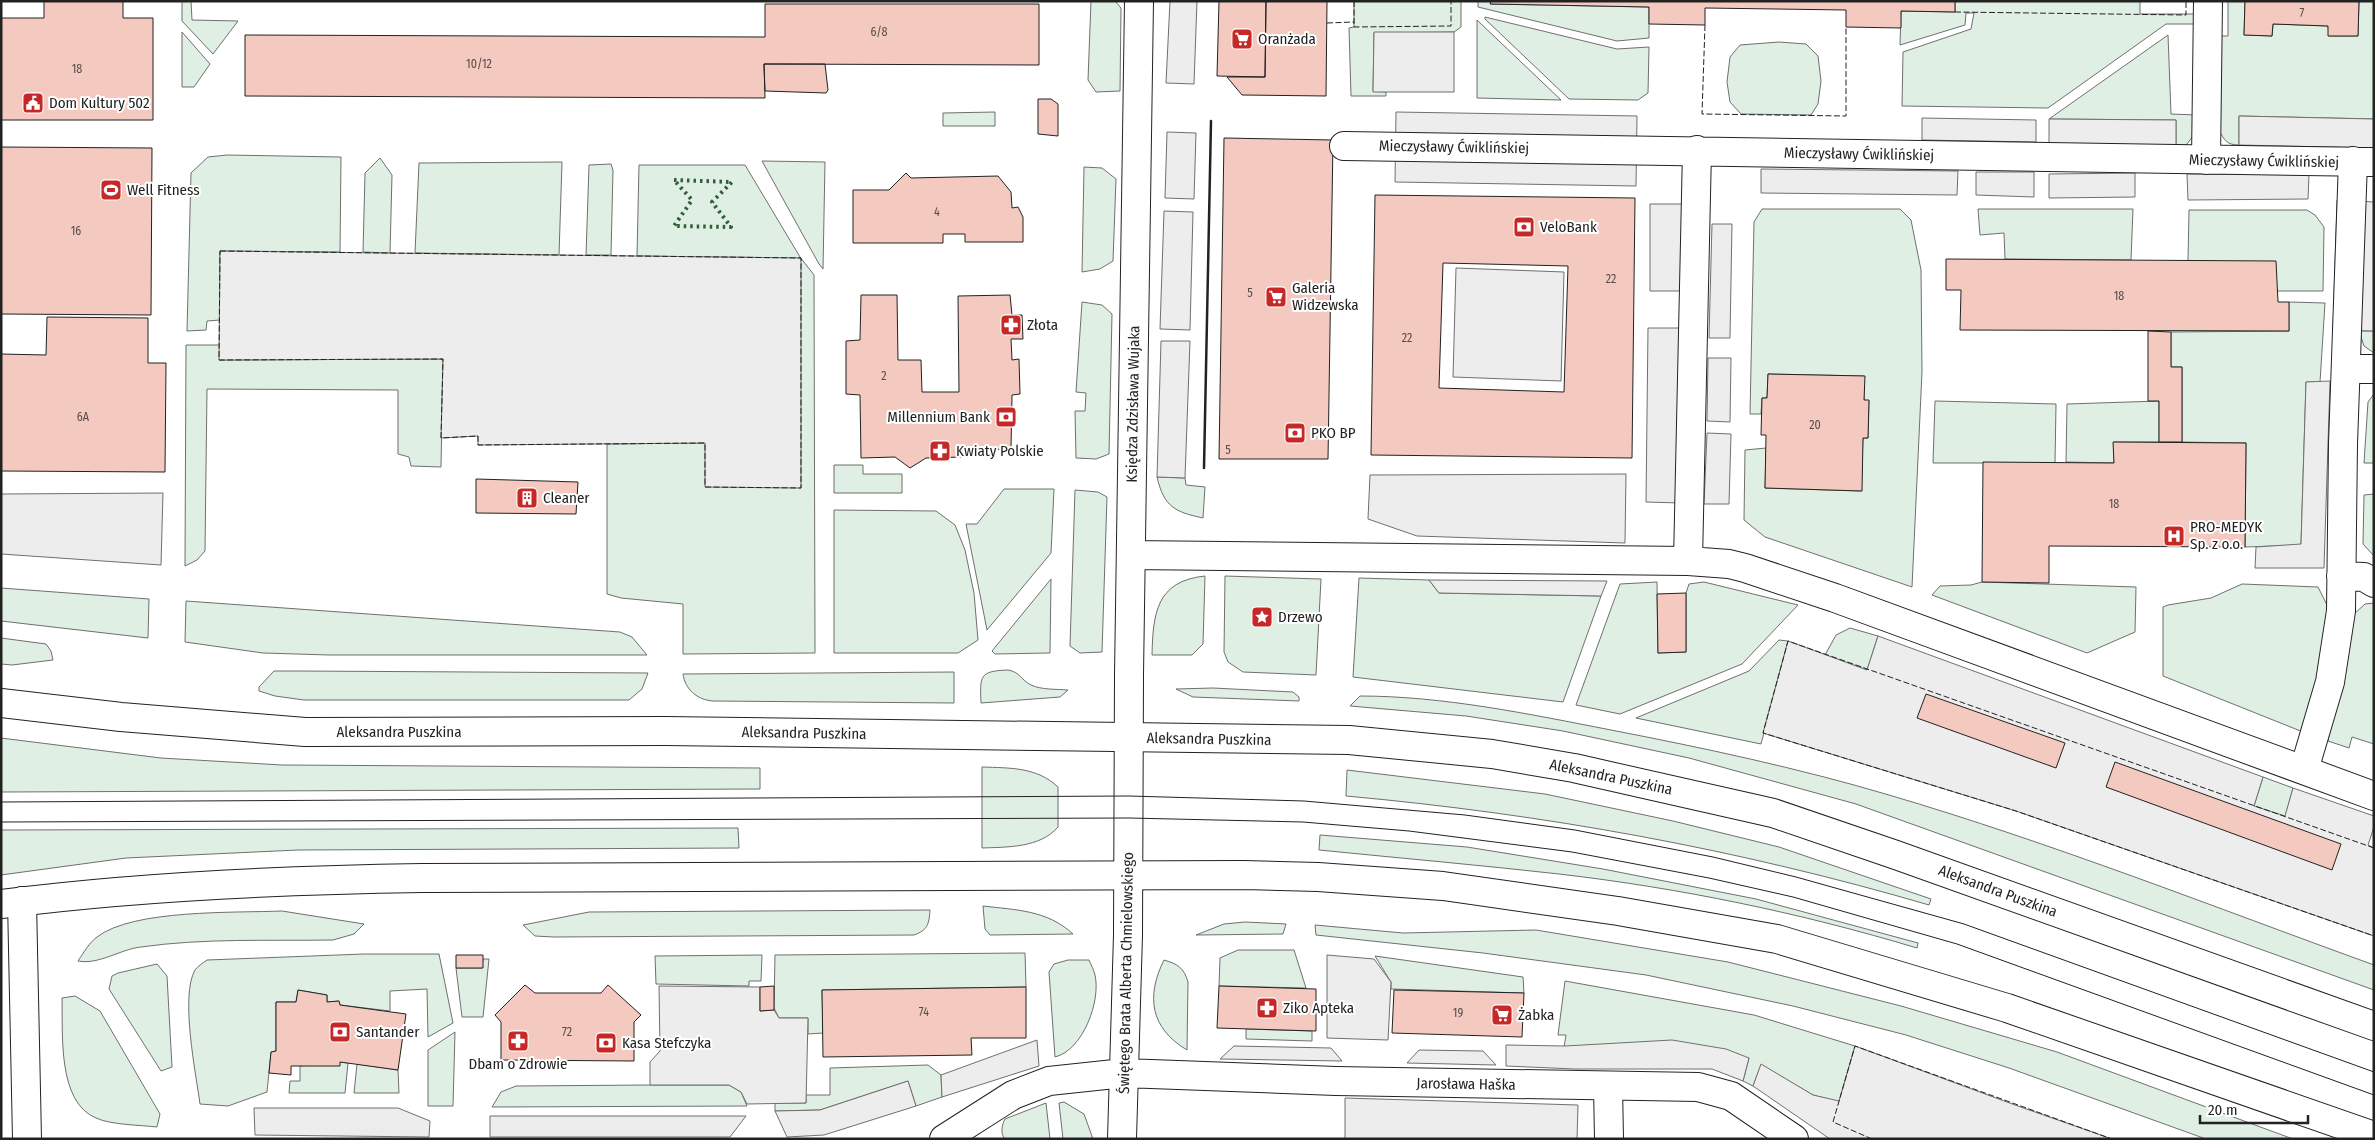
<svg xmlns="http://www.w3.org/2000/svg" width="2375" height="1140" viewBox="0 0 2375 1140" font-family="'Fira Sans Condensed',sans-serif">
<rect width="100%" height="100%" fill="#fff"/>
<path fill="#e0efe3" stroke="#6f6f6f" d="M182,1H191L192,20L238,21L213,54L182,21Z
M1091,1H1115L1121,8L1120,91L1096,92L1088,80Z
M1354,1H1461V27L1454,32L1374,33L1373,91L1386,92V96H1351L1349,28L1354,27Z
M1478,1H1491V4L1649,7V38L1617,41L1478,7Z
M1955,1H2140V14H2195V24H2166L2048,108L1902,106L1903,52L1971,29L1974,13H1966L1965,25L1900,45L1901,11L1955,12Z
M2228,1H2245L2244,35L2272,36L2273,24L2328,26L2329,36H2358L2359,1H2374V119L2239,116V145C2227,145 2224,140 2219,130V36H2228Z
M1485,17L1617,49L1649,47L1648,93L1638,100L1569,99L1485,19Z
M1477,20L1561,100L1477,98Z
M182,32L210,64L194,87H182Z
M2168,35L2171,114L2197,115L2194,135L2186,145H2176V120L2049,119Z
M1779,42L1806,44L1818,56L1821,81L1818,104L1811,115L1741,114L1730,102L1727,82L1730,57L1740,45Z
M995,112V126H943V113Z
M227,155L341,157L340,252L220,251V320L207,321L206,330L187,331L191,173L208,157Z
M380,158L392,175L390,253L363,252L365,173Z
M762,161L825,162L823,269L819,264Z
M562,162L559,255L415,253L419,163Z
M611,164L613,170L611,255H586L589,165Z
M639,165H745L800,257L814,275L815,653L683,654V604L621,598L607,594V444L705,443L800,258L637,256Z
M1084,167L1102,168L1116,179L1113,261L1100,269L1082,272Z
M1762,209H1900L1911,220L1921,270L1922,372L1912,587L1765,537L1744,520L1745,450L1766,448L1765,488L1861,491L1863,438H1868L1869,401L1864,400V376L1768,374L1767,398H1762L1761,414H1750L1754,222Z
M1978,209H2133L2131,260L2005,259L2004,233L1980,235Z
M2189,210H2307L2315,215L2324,227L2323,291H2277L2188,261Z
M1082,302L1102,305L1112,314L1109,454L1096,459L1076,458L1075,411H1085L1086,393L1076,392Z
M2289,302L2325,303L2320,382H2306L2301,545L2245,547L2246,443L2182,442V367H2171V332L2289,331Z
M2359,331H2374V353L2364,346Z
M186,345H220V360L443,359L441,467L411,466L409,457L398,454V390L207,389L205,551L197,560L185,566Z
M2374,394V463H2364L2368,402Z
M1935,401L2056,404L2055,463H1933Z
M2159,401V442H2114V463L2066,462L2067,404Z
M834,465H863V474H902V493H834Z
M1157,477L1185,478L1186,485L1205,487L1203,518C1175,512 1164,507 1157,477Z
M1004,489H1054L1051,553L987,630L966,524H977Z
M1075,490L1098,492L1107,497L1102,652L1080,653L1070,646Z
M2374,494V556L2363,544L2364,495Z
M834,510L936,511L955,525L965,550L974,593L978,640L958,653H834Z
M1205,576L1203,644L1192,655H1152C1153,614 1156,581 1205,576Z
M1225,576L1321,579L1316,675L1243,672L1228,662L1224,652Z
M1359,578L1429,580L1439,593L1601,596L1563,702L1353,677Z
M1051,579L1050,653L995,654L992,651Z
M1657,582L1658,653L1686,652V593L1689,584L1704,582L1798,605L1742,664L1620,714L1576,705L1620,584Z
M1982,582L2136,587L2135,632L2087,653L1932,595L1940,586L1971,585Z
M2242,584L2318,587L2328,607L2317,688L2303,732L2163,676V607L2168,605L2211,598Z
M1,588L149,599L148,638L1,621Z
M186,601L620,632L632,637L647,655H329L263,653L185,642Z
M2374,603V744L2352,737L2349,748L2328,741L2353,615L2365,604Z
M1850,628L1878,636L1867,670L1825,655L1836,635Z
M1,638L46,644L51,651L53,660L12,665L1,664Z
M1779,640L1788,641L1761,744L1636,718L1749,671Z
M1008,670C1020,672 1021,680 1031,685C1042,690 1056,689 1068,690L1060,697L981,703C980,676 979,671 1008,670Z
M274,671H298L648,673L642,689L629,700H304L275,696L259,691V687Z
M954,672V703L713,701C697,700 685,689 683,674Z
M1213,688L1293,692L1299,697V701L1193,697L1176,689Z
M1360,696C1443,696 1529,714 1611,730C1704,748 1798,768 1889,795C2052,843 2214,907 2374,965V990L1856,804L1689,758L1563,731L1466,716L1350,706Z
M1,738L161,758L282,765L760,768V789L1,792Z
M982,767C1010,768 1037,767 1058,787V827C1040,848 1007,847 982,848Z
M1347,770L1545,794L1673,821L1779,847L1931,899L1929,905C1738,849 1544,814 1346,796Z
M2263,777L2293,788L2285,817L2254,806Z
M738,828L739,848L298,850L126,858L1,875V830Z
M1320,835L1467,847L1603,869L1756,899L1918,943L1917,948C1801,913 1680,888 1559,874C1479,865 1399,858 1319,850Z
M983,906C1016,910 1047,910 1073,934L990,935L985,929Z
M930,910C929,924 928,930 914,935L554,937L535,936L523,925L589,912Z
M282,911L364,924L354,934L333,940C269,941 204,938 141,947C121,949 99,965 78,961C84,952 89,943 97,937C133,909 236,913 282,911Z
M1245,922L1286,924L1283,934L1196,935L1224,924Z
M1315,925L1403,933L1536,930L1728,962L1901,1006L2057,1052L2293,1139H2206L2009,1068L1906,1035L1793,1006L1646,975L1483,953L1316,935Z
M1238,950H1294L1306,988L1219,986L1220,958Z
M1025,953L1026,987L822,990L823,1033L808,1034V1018H779L774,1008L775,955Z
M364,954H439L453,1023L428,1037L427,989L390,991V1011L340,1005L339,1001L327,1002V995L298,990L296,1002H276V1051L271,1052L267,1092L228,1106L200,1104C196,1074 180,996 195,970C198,966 203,963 207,960Z
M762,955L761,981H749V986L656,984L655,956Z
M1375,956L1523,977L1524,993L1391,989V982Z
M483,959H489L483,1017H462L456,968H482Z
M1068,960H1089C1091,965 1094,970 1095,975C1101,1001 1083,1050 1055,1057L1049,972L1054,964Z
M1164,960C1178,964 1184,968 1188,982L1187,1050C1150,1028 1146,996 1164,960Z
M157,964L167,976L172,1067L161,1071L109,989L112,976L118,973Z
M1565,981L1754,1015L1855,1046L1839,1102L1813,1095L1761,1065L1753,1086L1743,1081L1749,1058L1564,1047L1566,1035H1558Z
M75,996L100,1011L160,1114L157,1127C140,1125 111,1125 96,1118C57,1102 63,1033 62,998Z
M1246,1029L1312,1031V1041L1246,1039Z
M455,1032L453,1106H428V1050Z
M340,1062L348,1063L345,1093H289L290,1081H300V1066Z
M357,1064L398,1070L399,1093H354Z
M928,1065L941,1075L942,1097L916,1106L908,1081L820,1110L775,1111V1103H806V1095H830V1068Z
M650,1085H729L741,1092L747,1106L492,1107L501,1092L516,1086Z
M1064,1102L1084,1114L1093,1139H1063L1059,1103Z
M1046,1103L1050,1139H1005C1000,1134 1002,1124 1005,1119Z"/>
<path fill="#ededed" stroke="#6f6f6f" d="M1170,1H1197L1194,84L1166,83Z
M1374,32H1454V92H1373Z
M1396,112L1637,116L1636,186L1395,182Z
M2239,116L2374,119V148L2239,145Z
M1922,118L2036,120V142L1922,140Z
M2049,119L2176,120V145L2049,144Z
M1167,132L1196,133L1194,199L1165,198Z
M1761,169L1958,171L1957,195L1761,193Z
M1976,172H2034V197L1976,195Z
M2135,173V197L2049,198V174Z
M2187,174H2309L2308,199L2188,200Z
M2337,200L2374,202V331L2333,330Z
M1650,204H1683V291H1650Z
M1164,211L1193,212L1190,330L1160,329Z
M1712,224H1732L1730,338H1709Z
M220,251L801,258V488L705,487V443L478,445V436L441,438L443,359L219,360Z
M1456,268L1564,272L1561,381L1453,377Z
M1648,328H1682L1680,503L1646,502Z
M1161,341H1190L1185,478L1157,477Z
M1708,358H1731L1730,422L1707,421Z
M2330,381L2324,568H2255L2256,547L2301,544L2306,382Z
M1707,433L1731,434L1729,504H1704Z
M1626,474L1625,543L1417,536L1368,519L1370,475Z
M163,493L161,565L1,554V494Z
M1429,580L1607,581L1601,596L1439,593Z
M1878,636L2263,777L2254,806L2285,816L2293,788L2374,816V827L2368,845L2374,848V936L2016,811L1763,733L1788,641L1867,670Z
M1327,955L1374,959L1391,982L1388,1040L1327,1038Z
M659,986L760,987V1011L774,1010L779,1018H808L806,1103L747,1104L741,1092L729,1085H650V1062L660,1051Z
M1037,1040L1039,1066L942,1097L941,1075Z
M1672,1040L1726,1049L1749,1058L1743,1081L1712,1069H1575L1506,1066V1045L1565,1046Z
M1234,1046L1331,1048L1342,1061L1220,1059Z
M1855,1046L2015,1105L2112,1139H1830L1753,1086L1761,1064L1813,1095L1839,1101Z
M1419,1050L1483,1051L1496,1065L1407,1063Z
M908,1081L916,1106L824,1135L787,1137L775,1111L820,1110Z
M1345,1098L1578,1105L1577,1139H1345Z
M254,1108H398L430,1121L429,1137L255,1135Z
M490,1116H746L730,1137H490Z"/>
<path fill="#f3c9c0" stroke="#222" fill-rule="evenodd" d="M44,1H123V18H153V120H1V18H44Z
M1219,1H1266L1265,77L1217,76Z
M1266,1H1327L1326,96L1242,95L1227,77H1265Z
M1491,1H1955V12L1901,11V28L1846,27V10L1705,8V25L1649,24V7L1490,4Z
M2245,1H2359L2358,36H2328V26L2273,24L2272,36L2244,35Z
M765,4H1039V65L764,64L765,98L245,96V35L765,37Z
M764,64H825L828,90L826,93L765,91Z
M1038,99H1051L1058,104V136L1038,134Z
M1224,138L1333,140L1328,459H1219Z
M1,147L152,148L151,315L1,314Z
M906,173L911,178L998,176L1011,192L1012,208L1018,207L1023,217V242H965V234H943V243H853V190H889Z
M1375,195L1635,198L1632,458L1371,455ZM1443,263L1568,266L1564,392L1439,388Z
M1946,259L2276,261L2278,302H2289V331L1960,330L1961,290H1946Z
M861,295H897L898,360H921L922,392H959L958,296L1010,295L1012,315H1022L1023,339H1011L1012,360L1019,359L1020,394L1012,395L1011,449L962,450V457L926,458L910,468L895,457L861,458L860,395L846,394V341L860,340Z
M47,317L148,318V363H166L165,472L1,471V354L46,355Z
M2148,331L2171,332V367H2182V442H2159V401H2148Z
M1768,374L1865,376L1864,400H1869L1868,438H1863L1862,491L1765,488L1766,435H1761L1762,398H1767Z
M2113,442L2246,443L2245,547L2049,546V583L1982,582L1983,462L2114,463Z
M476,479L578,482L576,514L476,513Z
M1686,593V652L1658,653L1657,594Z
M1926,694L2065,743L2056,768L1917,718Z
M2115,762L2341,844L2332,870L2106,787Z
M456,955H483V968H456Z
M525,985L535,993H601L608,985L641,1015L634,1022V1061L501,1060V1022L495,1015Z
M774,986V1010L760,1011V987Z
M1219,986L1316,989V1031L1217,1028Z
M1026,987V1038H971L972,1055L823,1057L822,990Z
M298,990L327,995V1002L339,1001L340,1005L406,1014L398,1070L340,1062V1066H291V1075L269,1073L271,1052L276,1051V1002H296Z
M1394,990L1524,993L1522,1037L1392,1033Z"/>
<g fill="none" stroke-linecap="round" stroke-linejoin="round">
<g stroke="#222" stroke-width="30">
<path id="minor" d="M1344,146L2374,162
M2206,160L2208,1
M2346,369H2374
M1131,555L1688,561L1729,564L1745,568L1835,598L2374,796
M1688,561L1697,150
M2341,576L2364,577L2374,583
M2304,770L2330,682L2341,611L2343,444L2353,161
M22,901L27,1139
M1608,1086L1609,1139
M944,1139L1013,1095L1049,1081L1124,1073L1336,1081L1698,1087L1731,1096L1794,1139
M1122,1139L1128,935L1129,675L1139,1"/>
</g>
<g stroke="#222" stroke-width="30">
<path id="major" d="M1,703L121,717L305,732L664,731L1349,740L1492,754L1574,768L1773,813L1896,855L2374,1026
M1,904C142,886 282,880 423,878L1244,875L1318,877L1443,886L1618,911L1777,939L2007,1008L2374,1136"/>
</g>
<use href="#minor" stroke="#fff" stroke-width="28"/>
<use href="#major" stroke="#fff" stroke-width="28"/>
<path stroke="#222" stroke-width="1" d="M1,802L1129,796L1304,801L1465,815L1575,830L1713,857L1796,877L1964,924L2374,1072
M1,822L1129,818L1303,822L1409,831L1572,852L1709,878L1793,897L1957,944L2374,1095"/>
<path stroke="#2f5e38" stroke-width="4" stroke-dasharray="2.5 4" stroke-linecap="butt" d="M674,180L732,182L712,202L731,227L674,226L692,200Z"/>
<path stroke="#222" stroke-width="1" stroke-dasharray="6 2.5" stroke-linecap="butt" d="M1354,1V27L1451,26V1
M1955,12L2186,15V1
M1327,23L1354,22
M1705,25L1702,114L1846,116V27
M220,251L801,258V488L705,487V443L478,445V436L441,438L443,359L219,360Z
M2374,848L1788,641L1763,733L2016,811L2374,936
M1872,1139L1833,1122L1855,1046L2112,1139"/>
<path stroke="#222" stroke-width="2.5" d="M1204,468L1211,121"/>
</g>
<defs>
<g id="supermarket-square" transform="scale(1.125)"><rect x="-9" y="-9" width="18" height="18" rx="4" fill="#c62828" stroke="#fff"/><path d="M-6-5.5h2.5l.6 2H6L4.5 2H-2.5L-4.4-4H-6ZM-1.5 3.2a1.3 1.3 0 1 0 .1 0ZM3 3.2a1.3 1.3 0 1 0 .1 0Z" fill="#fff"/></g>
<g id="civic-square" transform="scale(1.125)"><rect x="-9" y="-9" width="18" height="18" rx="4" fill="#c62828" stroke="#fff"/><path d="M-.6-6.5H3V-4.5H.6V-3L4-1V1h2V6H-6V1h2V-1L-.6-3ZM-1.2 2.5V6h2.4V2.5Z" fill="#fff"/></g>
<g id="stadium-square" transform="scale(1.125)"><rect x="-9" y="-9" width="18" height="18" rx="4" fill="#c62828" stroke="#fff"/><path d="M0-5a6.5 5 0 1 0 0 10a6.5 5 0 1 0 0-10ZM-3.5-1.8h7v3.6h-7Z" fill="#fff"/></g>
<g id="bank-square" transform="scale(1.125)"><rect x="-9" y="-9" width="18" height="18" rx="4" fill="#c62828" stroke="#fff"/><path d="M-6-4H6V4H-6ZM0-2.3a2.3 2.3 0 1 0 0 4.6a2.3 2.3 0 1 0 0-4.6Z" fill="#fff"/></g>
<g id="pharmacy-square" transform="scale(1.125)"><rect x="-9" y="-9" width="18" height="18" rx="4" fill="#c62828" stroke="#fff"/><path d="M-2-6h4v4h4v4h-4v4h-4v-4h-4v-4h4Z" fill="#fff"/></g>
<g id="building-square" transform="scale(1.125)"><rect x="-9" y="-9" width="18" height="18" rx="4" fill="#c62828" stroke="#fff"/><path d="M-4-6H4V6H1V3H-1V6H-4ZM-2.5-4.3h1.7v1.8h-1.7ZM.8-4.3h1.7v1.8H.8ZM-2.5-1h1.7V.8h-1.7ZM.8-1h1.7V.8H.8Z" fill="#fff"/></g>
<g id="hospital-square" transform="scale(1.125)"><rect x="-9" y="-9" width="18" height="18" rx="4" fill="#c62828" stroke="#fff"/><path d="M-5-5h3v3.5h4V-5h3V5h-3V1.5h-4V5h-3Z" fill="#fff"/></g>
<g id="sight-square" transform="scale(1.125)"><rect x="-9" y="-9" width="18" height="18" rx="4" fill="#c62828" stroke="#fff"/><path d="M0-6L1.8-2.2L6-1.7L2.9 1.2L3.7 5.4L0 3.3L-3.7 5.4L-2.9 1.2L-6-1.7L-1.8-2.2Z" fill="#fff"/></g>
</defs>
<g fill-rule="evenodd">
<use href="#supermarket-square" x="1242" y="39"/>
<use href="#civic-square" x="33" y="103"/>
<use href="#stadium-square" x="111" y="190"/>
<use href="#bank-square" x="1524" y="227"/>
<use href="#supermarket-square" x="1276" y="297"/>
<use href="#pharmacy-square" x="1011" y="325"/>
<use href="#bank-square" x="1006" y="417"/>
<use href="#bank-square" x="1295" y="433"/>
<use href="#pharmacy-square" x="940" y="451"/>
<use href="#building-square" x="527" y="498"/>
<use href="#hospital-square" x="2174" y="536"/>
<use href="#sight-square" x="1262" y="617"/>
<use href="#pharmacy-square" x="1267" y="1008"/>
<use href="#supermarket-square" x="1502" y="1015"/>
<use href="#bank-square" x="340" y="1032"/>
<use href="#pharmacy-square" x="518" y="1041"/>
<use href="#bank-square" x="606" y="1043"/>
</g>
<g text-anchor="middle" stroke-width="4" stroke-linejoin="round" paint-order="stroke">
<g font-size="12" fill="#564c4a">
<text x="2302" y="17">7</text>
<text x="879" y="36">6/8</text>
<text x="479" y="68">10/12</text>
<text x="77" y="73">18</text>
<text x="937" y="216">4</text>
<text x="76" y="235">16</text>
<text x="1611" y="283">22</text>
<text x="1250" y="297">5</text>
<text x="2119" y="300">18</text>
<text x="1407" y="342">22</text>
<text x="884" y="380">2</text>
<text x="83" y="421">6A</text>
<text x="1815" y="429">20</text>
<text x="1228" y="454">5</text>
<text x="2114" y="508">18</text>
<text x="924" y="1016">74</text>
<text x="1458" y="1017">19</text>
<text x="567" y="1036">72</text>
</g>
<g font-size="15" fill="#222" stroke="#fff" text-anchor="start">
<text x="1258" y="44">Oranżada</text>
<text x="49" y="108">Dom Kultury 502</text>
<text x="127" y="195">Well Fitness</text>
<text x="1540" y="232">VeloBank</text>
<text x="1292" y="293">Galeria<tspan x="1292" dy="17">Widzewska</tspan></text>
<text x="1027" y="330">Złota</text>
<text x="990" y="422" text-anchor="end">Millennium Bank</text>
<text x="1311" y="438">PKO BP</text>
<text x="956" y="456">Kwiaty Polskie</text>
<text x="543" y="503">Cleaner</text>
<text x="2190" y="532">PRO-MEDYK<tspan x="2190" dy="17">Sp. z o.o.</tspan></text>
<text x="1278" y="622">Drzewo</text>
<text x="1283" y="1013">Ziko Apteka</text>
<text x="1518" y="1020">Żabka</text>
<text x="356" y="1037">Santander</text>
<text x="622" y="1048">Kasa Stefczyka</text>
<text x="518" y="1069" text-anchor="middle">Dbam o Zdrowie</text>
</g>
<g font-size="15" fill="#222" stroke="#fff">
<text transform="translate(1454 147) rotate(1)" y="5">Mieczysławy Ćwiklińskiej</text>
<text transform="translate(1859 154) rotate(1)" y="5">Mieczysławy Ćwiklińskiej</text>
<text transform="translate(2264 161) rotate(1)" y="5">Mieczysławy Ćwiklińskiej</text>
<text transform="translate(1133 404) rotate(-89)" y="5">Księdza Zdzisława Wujaka</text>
<text x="399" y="737">Aleksandra Puszkina</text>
<text transform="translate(804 733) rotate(1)" y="5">Aleksandra Puszkina</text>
<text transform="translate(1209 739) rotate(1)" y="5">Aleksandra Puszkina</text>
<text transform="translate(1611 777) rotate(12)" y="5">Aleksandra Puszkina</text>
<text transform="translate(1998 891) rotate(20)" y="5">Aleksandra Puszkina</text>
<text transform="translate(1126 973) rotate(-89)" y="5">Świętego Brata Alberta Chmielowskiego</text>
<text transform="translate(1466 1084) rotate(1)" y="5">Jarosława Haška</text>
</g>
</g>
<rect width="2375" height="1140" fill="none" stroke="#222222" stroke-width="5"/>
<path d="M2200 1115v8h108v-8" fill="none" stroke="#222222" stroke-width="2.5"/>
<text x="2208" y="1115" font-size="15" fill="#222222" stroke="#ffffff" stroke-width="4" paint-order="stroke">20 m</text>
</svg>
